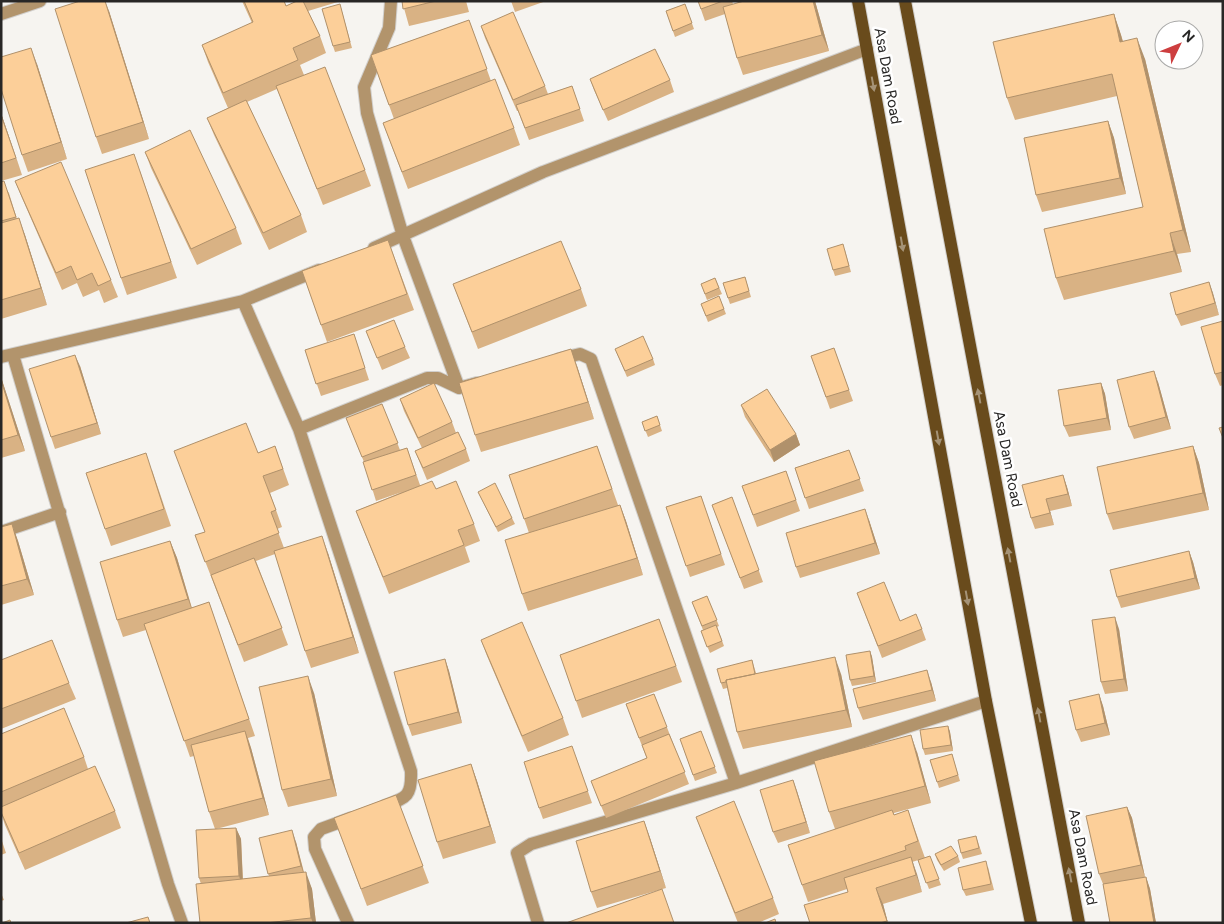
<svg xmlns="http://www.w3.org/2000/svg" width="1224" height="924" viewBox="0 0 1224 924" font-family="Figtree,sans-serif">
<rect width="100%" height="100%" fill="#f6f4f0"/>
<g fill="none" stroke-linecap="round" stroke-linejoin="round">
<g stroke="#d1cfcc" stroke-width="14">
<path id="minor" d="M391,1L389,28L364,87L367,113L403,236L459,388
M1,14L40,1
M374,248L543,172L867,49
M243,301L299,429L411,771C412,797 406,798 384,806
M13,355L168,884L182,923
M1,357L243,301L319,270
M559,359L580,354L591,359L736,783
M299,429L427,378H438L459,388L477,383
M1,532L60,512
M348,923L315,849L314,837L321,829L351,818
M538,923L517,853L531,844L736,783L986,701"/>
</g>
<g stroke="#d1cfcc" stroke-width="14">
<path id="major" d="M858,1L986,701L1031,923
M905,1L1079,923"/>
</g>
<use href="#minor" stroke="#b2946c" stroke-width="12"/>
<use href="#major" stroke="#694b1c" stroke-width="12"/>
</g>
<path fill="#d9b284" d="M242,1H284L286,6L296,2V1H341L308,11L320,36L326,53L300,65L304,75L365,170L371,186L323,205L277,89L247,102L301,215L307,232L269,250L214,135L207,118L228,108L208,62L202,45L252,23Z
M402,1H466L469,12L409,26Z
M511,1H546L515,12Z
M698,1H732L733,4L744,1H815L829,51L743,75L737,58L725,14L705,21Z
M340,4L352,48L335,52L333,46Z
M685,4L694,29L675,37L666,11Z
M109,11L149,139L102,154L96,137Z
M1114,14L1123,41L1145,59L1191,252L1177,254L1182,272L1064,300L1056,278L1143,207L1117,96L1015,120L1007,98Z
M469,20L491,81L514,128L520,145L408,189L383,123L394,119L371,55Z
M481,26L545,86L548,94L572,86L584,121L529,140L518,111H517L485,38Z
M37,64L67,159L28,172L22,155Z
M590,79L670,80L674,92L608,121L594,90Z
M1,113L22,175L1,181Z
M1108,121L1114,138L1126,194L1042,212L1036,195Z
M145,152L236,228L242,244L197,265L151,168Z
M140,171L177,278L127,295L121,278Z
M15,181L111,280L118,297L104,303L99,290L83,297L77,283L62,290L22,198Z
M1,182L9,193L17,219L25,235L47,305L1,319Z
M388,240L414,310L327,342L302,271Z
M845,250L851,272L835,276L833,270Z
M745,277L751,297L730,304L723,283Z
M715,278L722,294L707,300L701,284Z
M1209,282L1219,315L1181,326L1176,315Z
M453,284L581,289L587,306L478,349Z
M719,296L726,314L708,322L701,304Z
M1223,321V385L1220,386L1215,374Z
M366,331L405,347L410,358L382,370Z
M354,334L369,380L321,396L305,350Z
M834,348L853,401L830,409L811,356Z
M615,349L653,359L655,365L627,377Z
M80,366L101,434L55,449L51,437Z
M577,366L594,419L481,452L475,435Z
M1,377L25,451L1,458Z
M1158,382L1171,429L1134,439L1129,427Z
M1101,383L1105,394L1111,430L1069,437L1064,426Z
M400,399L452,422L456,433L466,449L470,461L427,480L415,451L422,448L404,411Z
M382,404L400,450L407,448L420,485L436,489L474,524L480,541L465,547L470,562L389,594L356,511L402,492L376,501L364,462L346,418Z
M741,405L796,434L800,445L774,462L745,417Z
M657,416L662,431L648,437L642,422Z
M275,446L289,485L270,493L282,527L277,529L284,548L328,553L359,653L311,668L305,651L275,554L256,561L288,645L244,662L195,535L205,532L258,453Z
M597,446L618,505H620L626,521L643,575L528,611L522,594L529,533L509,475Z
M1193,446L1199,463L1209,510L1113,530L1107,514Z
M849,450L864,491L809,509L795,468Z
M152,470L171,526L111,546L105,529Z
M786,471L800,511L757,527L742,486Z
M1063,475L1067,487L1072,506L1050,511L1054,525L1035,529L1031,518Z
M478,492L512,518L515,524L498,532Z
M701,496L725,565L690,577L666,507Z
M732,497L763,582L744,589L712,505Z
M869,520L880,554L800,578L796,567Z
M12,524L18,541L34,595L1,605V527Z
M170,541L177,558L192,608L209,602L255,736L248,738L251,748L269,815L216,829L236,828L241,839L243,879L269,876L259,838L296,842L304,872L312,889L316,923H200L201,884L199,878L215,829L209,812L194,756L190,757L146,630L123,637L117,620Z
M1189,551L1193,562L1200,589L1121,608L1117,597Z
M857,593L900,621L922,629L926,640L882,658Z
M707,596L719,626L717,627L724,646L710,653L701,631L703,630L692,602Z
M659,619L682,682L582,718L560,655Z
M1119,629L1128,691L1105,694L1101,682Z
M481,640L563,718L569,735L528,752L487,656Z
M870,651L872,657L876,682L852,686L850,680Z
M445,659L449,671L462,723L412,736L408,725Z
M1,660L69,683L76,699L1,729Z
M752,660L756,673L841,674L852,727L743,749L737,732L727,688L723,689L721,683Z
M931,682L936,701L863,720L858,708Z
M314,693L337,796L288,807L282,790Z
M654,694L689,784L606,818L591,781L647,759L626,704Z
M1099,694L1103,706L1110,735L1081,742L1076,730Z
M948,726L950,732L953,751L925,755L923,749Z
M701,731L717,773L695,781L680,739Z
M1,734L84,757L88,769L115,811L121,828L25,870L5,825L1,813L2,807L1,805Z
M917,752L931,803L894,813V815L908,810L925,858L912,862L922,892L883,904L888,923H810L848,892L847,889L808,902L802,885L835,829L829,812Z
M952,754L960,781L939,788L930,760Z
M576,757L592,803L543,819L539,808Z
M471,764L477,781L496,843L443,859L437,842Z
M793,780L810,833L778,843L773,832Z
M396,795L429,883L367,906L334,818Z
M1127,807L1132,818L1145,877L1137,879L1146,877L1150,889L1156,923H1110L1103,884L1099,874Z
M696,817L773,898L779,914L758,923H738Z
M644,821L650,838L666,888L597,908L591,892Z
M976,836L982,854L963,859L961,853Z
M1,838L6,853L1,855Z
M935,854L958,856L960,862L944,871L937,860Z
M930,856L941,885L929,889L918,860Z
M988,867L994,890L966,896L963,890Z
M1,893L4,900L1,901Z"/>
<path fill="#b0916b" d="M105,1L109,11L149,139L143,122Z
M813,1H815L829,51L822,35Z
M1114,14L1121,35L1128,63L1120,42Z
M1137,38L1145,59L1191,252L1183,230Z
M31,48L37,64L67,159L61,142Z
M1,113L22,175L1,115Z
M1108,121L1114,138L1126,194L1120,178Z
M19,218L25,235L47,305L41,288Z
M1170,233L1177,254L1182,272L1174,251Z
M1209,282L1213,293L1219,315L1215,303Z
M571,349L577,366L594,419L588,402Z
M75,355L80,366L101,434L97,423Z
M1154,371L1158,382L1171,429L1166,417Z
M1,377L25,451L18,435L1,380Z
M1101,383L1105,394L1111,430L1107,418Z
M796,434L800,445L774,462L770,450Z
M1193,446L1199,463L1209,510L1203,493Z
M1063,475L1067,487L1072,506L1068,494Z
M1046,499L1050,511L1054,525L1050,513Z
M620,505L626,521L643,575L637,558Z
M865,509L869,520L880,554L875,543Z
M12,524L18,541L34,595L27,579Z
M322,536L328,553L359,653L353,637Z
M170,541L177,558L194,616L188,599Z
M1189,551L1193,562L1200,589L1195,578Z
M1115,617L1119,629L1128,691L1124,679Z
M870,651L872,657L876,682L874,676Z
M835,657L841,674L852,727L846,710Z
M445,659L449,671L462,723L458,712Z
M927,670L931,682L936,701L932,690Z
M308,676L314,693L337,796L331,779Z
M1099,694L1103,706L1110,735L1105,723Z
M948,726L950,732L953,751L951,745Z
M245,731L251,748L269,815L263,798Z
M911,735L917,752L931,803L925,786Z
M471,764L477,781L496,843L490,826Z
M793,780L797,791L810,833L806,822Z
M1127,807L1132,818L1145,877L1141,865Z
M644,821L650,838L666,888L660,871Z
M236,828L241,839L243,888L239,876Z
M292,830L296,842L305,878L301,866Z
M911,857L917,874L922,892L916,875Z
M306,872L312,889L316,923H313L311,918Z
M1146,877L1150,889L1156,923H1154Z
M876,888L883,904L888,923L887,921Z"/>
<path fill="#fccf99" stroke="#b0916b" d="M80,1H105L143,122L96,137L55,9Z
M244,1H284L286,6L297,1H303L320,36L293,48L298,60L223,93L202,45L253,22Z
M402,1H436L403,9Z
M698,1H723L701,9Z
M744,1H813L822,35L737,58L723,7Z
M340,4L350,42L333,46L322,9Z
M685,4L692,23L673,31L666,11Z
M513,12L545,86L513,100L481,26Z
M1114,14L1120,42L1137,38L1183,230L1170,233L1174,251L1056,278L1044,229L1143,207L1112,74L1007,98L993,42Z
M469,20L487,69L389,105L371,55Z
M31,48L61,142L22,155L1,89V57Z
M655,49L670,80L603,110L590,79Z
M325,67L365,170L317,189L276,86Z
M495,79L514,128L402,172L383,123Z
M572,86L580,109L525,128L516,105Z
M246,100L301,215L263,233L207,118Z
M1,115L16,158L1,163Z
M1108,121L1120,178L1036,195L1024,138Z
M190,130L236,228L191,249L145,152Z
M134,154L171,262L121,278L85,170Z
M61,162L111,280L98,286L92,273L77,280L71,266L56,273L15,181Z
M4,181L16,217L1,221V182Z
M19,218L41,288L1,300V223Z
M388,240L407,294L321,325L302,271Z
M561,241L581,289L472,332L453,284Z
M843,244L849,266L833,270L827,249Z
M745,277L749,291L728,298L723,283Z
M715,278L719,288L705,294L701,284Z
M1209,282L1215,303L1176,315L1170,293Z
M719,296L724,309L706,316L701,304Z
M394,320L405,347L377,358L366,331Z
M1223,321V372L1215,374L1201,327Z
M354,334L365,368L316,384L305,350Z
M643,336L653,359L625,371L615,349Z
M834,348L849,390L826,397L811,356Z
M571,349L588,402L475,435L459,383Z
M75,355L97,423L51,437L29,369Z
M1154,371L1166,417L1129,427L1117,380Z
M1,380L18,435L1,440Z
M434,383L452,422L418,438L400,399Z
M1101,383L1107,418L1064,426L1058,390Z
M767,389L796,434L770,450L741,405Z
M382,404L398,443L362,457L346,418Z
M657,416L660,425L645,431L642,422Z
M246,423L258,453L275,446L283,469L263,476L276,510L271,512L279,533L205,562L195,535L205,532L174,451Z
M1223,427V438L1219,428Z
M458,432L466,449L423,468L415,451Z
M597,446L612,489L524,519L509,475Z
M1193,446L1203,493L1107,514L1097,467Z
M407,448L416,475L372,490L363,462Z
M849,450L860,479L805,498L795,468Z
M146,453L164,509L105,529L86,473Z
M786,471L796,500L753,515L742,486Z
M1063,475L1068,494L1046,499L1050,513L1031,518L1022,485Z
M432,481L436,489L456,481L474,524L458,530L464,545L383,577L356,511Z
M495,483L512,518L496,527L478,492Z
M701,496L721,554L686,566L666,507Z
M732,497L759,570L740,578L712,505Z
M620,505L637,558L522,594L505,540Z
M865,509L875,543L796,567L786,533Z
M12,524L27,579L1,586V527Z
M322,536L353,637L305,651L274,551Z
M170,541L188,599L117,620L100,562Z
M1189,551L1195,578L1117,597L1110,570Z
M254,558L282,628L238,645L211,575Z
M884,582L900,621L916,614L922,629L878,646L857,593Z
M707,596L717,620L702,626L692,602Z
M209,602L249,719L184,741L144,624Z
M1115,617L1124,679L1101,682L1092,620Z
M659,619L676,666L576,701L560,655Z
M522,622L563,718L522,736L481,640Z
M716,625L722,641L707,647L701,631Z
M52,640L69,683L1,709V660Z
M870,651L874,676L850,680L846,655Z
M835,657L846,710L737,732L726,680Z
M445,659L458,712L408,725L394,672Z
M752,660L755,674L726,680V682L721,683L717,669Z
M927,670L932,690L858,708L853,689Z
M308,676L331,779L282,790L259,687Z
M654,694L667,727L639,738L626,704Z
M1099,694L1105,723L1076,730L1069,701Z
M64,708L84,757L1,792V734Z
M948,726L951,745L923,749L920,730Z
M245,731L263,798L209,812L191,745Z
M701,731L715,767L693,775L680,739Z
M669,734L685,772L601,806L591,781L647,758L642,745Z
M911,735L925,786L829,812L814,761Z
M572,746L588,791L539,808L524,762Z
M952,754L958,775L937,782L930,760Z
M471,764L490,826L437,842L418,780Z
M95,766L115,811L19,853L1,812V807Z
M793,780L806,822L773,832L760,790Z
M396,795L423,866L361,889L334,818Z
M734,801L773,898L735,913L696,817Z
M1127,807L1141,865L1099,874L1086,816Z
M892,810L894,815L908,810L918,841L905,846L906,850L802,885L788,845Z
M644,821L660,871L591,892L576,841Z
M236,828L239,876L199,878L196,830Z
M292,830L301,866L268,874L259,838Z
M976,836L979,848L961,853L958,840Z
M951,846L958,856L941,865L935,854Z
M930,856L939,879L926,883L918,860Z
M911,857L916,875L876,888L887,921L880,923H810L804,905L848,892L844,878Z
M986,861L991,884L963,890L958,868Z
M306,872L311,918L266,923H200L196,884Z
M1146,877L1154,923H1110L1103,884Z
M662,889L674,923H566Z
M148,917L150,923H126Z
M775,919L776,923H765Z
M10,920L11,923H2Z"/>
<defs><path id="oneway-solid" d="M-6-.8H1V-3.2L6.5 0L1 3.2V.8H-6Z" transform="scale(1.25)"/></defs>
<g fill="#a59377">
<use href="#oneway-solid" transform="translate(873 84) rotate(80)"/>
<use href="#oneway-solid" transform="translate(902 244) rotate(80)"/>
<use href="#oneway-solid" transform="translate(979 396) rotate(-101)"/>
<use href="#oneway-solid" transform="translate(938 438) rotate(80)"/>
<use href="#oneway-solid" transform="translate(1009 555) rotate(-101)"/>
<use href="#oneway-solid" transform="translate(967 598) rotate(80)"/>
<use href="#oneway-solid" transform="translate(1039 715) rotate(-101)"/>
<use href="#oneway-solid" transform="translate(1070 875) rotate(-101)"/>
</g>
<g text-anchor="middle" stroke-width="5" stroke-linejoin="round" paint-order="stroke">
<g font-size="15" fill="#282726" stroke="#fff">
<text transform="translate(888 76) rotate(80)" y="5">Asa Dam Road</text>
<text transform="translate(1008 459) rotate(79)" y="5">Asa Dam Road</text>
<text transform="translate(1083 857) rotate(79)" y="5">Asa Dam Road</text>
</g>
</g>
<rect width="1224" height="924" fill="none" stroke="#282726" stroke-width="5"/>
<g transform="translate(1179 45) rotate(47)"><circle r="24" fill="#ffffff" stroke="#a9a9a8"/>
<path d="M0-4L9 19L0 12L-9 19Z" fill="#cd3e3f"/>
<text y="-8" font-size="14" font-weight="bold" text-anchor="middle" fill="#282726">N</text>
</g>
</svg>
